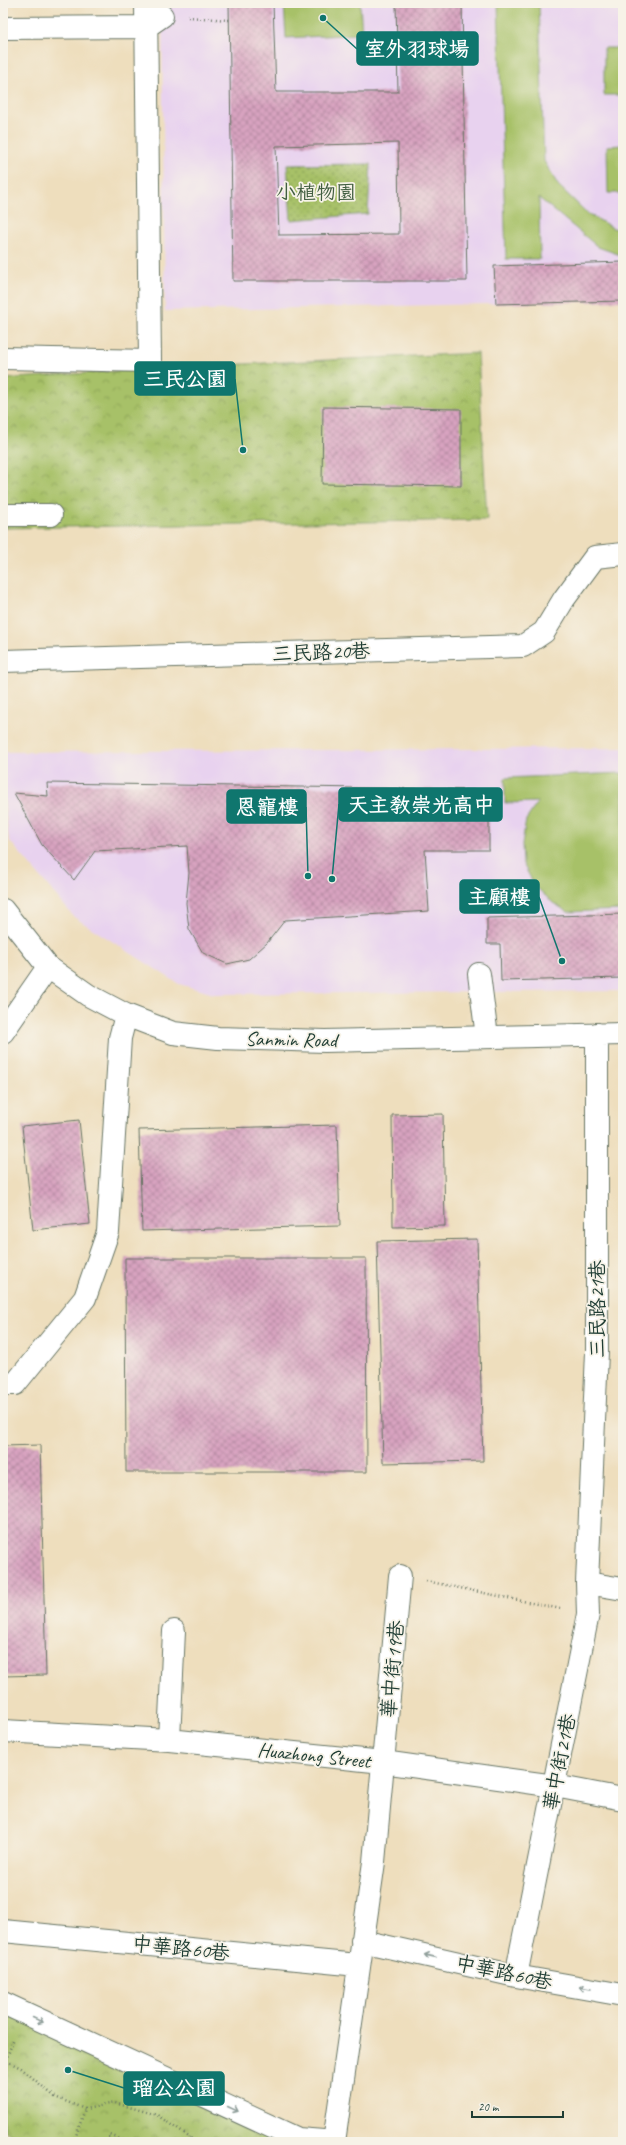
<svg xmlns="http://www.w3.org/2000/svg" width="626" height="2145" viewBox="0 0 626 2145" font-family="Caveat,'LXGW WenKai TC',sans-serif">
<defs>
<pattern id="grass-dots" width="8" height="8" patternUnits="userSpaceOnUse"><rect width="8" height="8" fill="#a7c167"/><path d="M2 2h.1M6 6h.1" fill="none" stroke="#879e56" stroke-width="1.8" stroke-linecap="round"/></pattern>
<pattern id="park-crowns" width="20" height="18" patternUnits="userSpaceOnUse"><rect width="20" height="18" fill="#a7c167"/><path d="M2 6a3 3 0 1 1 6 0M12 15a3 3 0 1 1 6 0" fill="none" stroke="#879e56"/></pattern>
<pattern id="building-cross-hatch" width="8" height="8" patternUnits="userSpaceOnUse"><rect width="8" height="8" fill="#d8a3c0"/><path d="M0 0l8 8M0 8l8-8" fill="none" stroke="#af869d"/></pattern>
</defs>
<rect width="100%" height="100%" fill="#f7f3e8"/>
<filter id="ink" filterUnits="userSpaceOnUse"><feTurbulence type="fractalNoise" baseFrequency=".025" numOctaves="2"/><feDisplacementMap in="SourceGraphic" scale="8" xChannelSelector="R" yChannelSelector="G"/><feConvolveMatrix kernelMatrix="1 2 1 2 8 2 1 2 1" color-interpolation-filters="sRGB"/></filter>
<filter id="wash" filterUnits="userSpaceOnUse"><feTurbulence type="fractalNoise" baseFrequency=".012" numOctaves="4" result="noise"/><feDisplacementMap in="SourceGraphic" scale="16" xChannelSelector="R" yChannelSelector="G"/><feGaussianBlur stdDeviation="0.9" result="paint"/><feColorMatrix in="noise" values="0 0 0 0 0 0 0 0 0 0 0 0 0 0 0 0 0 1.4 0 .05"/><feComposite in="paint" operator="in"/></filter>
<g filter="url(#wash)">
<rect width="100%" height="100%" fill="#eedebd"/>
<path fill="#e8d2ef" d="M162,3H623V301L165,311Z
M623,748V991L214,994L179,984L74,917L9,840L3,790V752Z"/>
<path fill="url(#grass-dots)" stroke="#637f4e" d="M371,164L368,214L291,220L287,165Z"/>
<path fill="url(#park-crowns)" stroke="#637f4e" d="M478,353L487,520L3,528V379L158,368Z
M3,2010L288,2142H37L3,2131Z"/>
<path fill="#a7c167" stroke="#637f4e" d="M284,3H360L362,34L286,38Z
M498,3H539L544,161L558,185L587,213L613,228L623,230V256L598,247L539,198L540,259H506Z
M604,48H623V95H604Z
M623,145V193H608L607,146Z
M623,773V910L568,912L553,903L535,886L523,864L522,844L526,820L538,802L505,803V778Z"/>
<g id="blocks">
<path fill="url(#building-cross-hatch)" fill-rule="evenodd" d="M229,3H273L276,92H398L396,3H462L467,281H233ZM398,143L399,234L279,235L276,146Z
M623,262V301L496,304L494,266Z
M323,407L461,409V486L322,484Z
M47,783L489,790V850H425L429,911L285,920L267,943L249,959L227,964L203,953L189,929L186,903L189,873L187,846L95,851L74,880L42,845L14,793L48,796Z
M623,914V978L501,981L500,944H487V918Z
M443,1114L445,1226L393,1227L392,1115Z
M79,1120L90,1224L33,1230L22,1126Z
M337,1125L340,1226L142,1231L139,1130Z
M477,1239L483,1461L383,1463L377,1241Z
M125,1258H366L367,1472H126Z
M40,1445L46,1675L3,1676V1446Z"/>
</g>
</g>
<g filter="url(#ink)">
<use href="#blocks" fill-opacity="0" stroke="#677564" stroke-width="1"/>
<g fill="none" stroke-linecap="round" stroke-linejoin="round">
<g stroke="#677564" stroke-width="24">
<path id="minor" d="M3,28L146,27L162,16
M3,358L150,361L146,3
M3,515H51
M3,661L523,646L544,632L564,599L595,557L623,554
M3,910L48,967L88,995L126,1015L173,1033L218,1038L325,1041L623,1034
M479,974L487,1037
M3,1032L48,967
M3,1384H15L85,1298L108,1232L120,1038L126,1015
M587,1583L623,1589
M3,1731L169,1740L383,1762L555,1786L623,1799
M169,1740L174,1631
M3,1931L358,1965
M362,1941L516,1976L623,1995
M516,1976L588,1614L587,1583L597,1352V1034
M3,2003L298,2139L336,2142
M334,2142L374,1862L400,1576"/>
</g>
<path stroke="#677564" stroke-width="2.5" stroke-dasharray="1 3" stroke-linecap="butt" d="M188,17L229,20
M426,1581L561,1609
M3,2059L21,2068L55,2097L85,2109L115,2103L157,2115L196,2142
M6,2060L14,2038
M74,2142L85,2109
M108,2142L110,2135L128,2142
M187,2142L190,2138"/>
<use href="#minor" stroke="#fff" stroke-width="22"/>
</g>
<defs><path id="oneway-shaft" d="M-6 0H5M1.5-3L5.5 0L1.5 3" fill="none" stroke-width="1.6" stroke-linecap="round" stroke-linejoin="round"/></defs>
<g stroke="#8f9e9a">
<use href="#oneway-shaft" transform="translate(430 1956) rotate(-167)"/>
<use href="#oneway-shaft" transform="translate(585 1988) rotate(-170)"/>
<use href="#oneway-shaft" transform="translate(38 2020) rotate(25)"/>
<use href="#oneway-shaft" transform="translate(233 2109) rotate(25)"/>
</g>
</g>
<g text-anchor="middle" stroke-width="3.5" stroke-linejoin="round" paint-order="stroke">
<g font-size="20" fill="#415e41" stroke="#f7f3e8">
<text x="316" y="199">小植物園</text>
</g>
<g font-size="20" fill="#1f3d34" stroke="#f7f3e8">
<text transform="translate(321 652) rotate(-2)" y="7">三民路20巷</text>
<text transform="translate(291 1039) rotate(1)" y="7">Sanmin Road</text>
<text transform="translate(597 1309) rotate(-90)" y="7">三民路21巷</text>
<text transform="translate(392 1669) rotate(-85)" y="7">華中街19巷</text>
<text transform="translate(314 1755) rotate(6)" y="7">Huazhong Street</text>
<text transform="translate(559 1762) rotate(-79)" y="7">華中街21巷</text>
<text transform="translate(181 1948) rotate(6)" y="7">中華路60巷</text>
<text transform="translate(504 1972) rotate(12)" y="7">中華路60巷</text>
</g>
</g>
<path fill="none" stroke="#0f766e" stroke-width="1.5" d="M323 18L357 49M243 450L235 379M332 879L339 804M308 876L306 807M562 961L539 897M68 2070L124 2088"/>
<g fill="#0f766e" stroke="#f7f3e8" stroke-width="1.5">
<circle cx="323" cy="18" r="4"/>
<circle cx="243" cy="450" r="4"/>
<circle cx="332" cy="879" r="4"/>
<circle cx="308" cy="876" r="4"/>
<circle cx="562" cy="961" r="4"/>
<circle cx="68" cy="2070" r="4"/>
</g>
<g fill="#0f766e" stroke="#0f766e" stroke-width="1.5">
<rect x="357" y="32" width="121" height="33" rx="4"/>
<rect x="135" y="362" width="100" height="33" rx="4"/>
<rect x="339" y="788" width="163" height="33" rx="4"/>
<rect x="227" y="790" width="79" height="33" rx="4"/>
<rect x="460" y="880" width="79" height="33" rx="4"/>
<rect x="124" y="2072" width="100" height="33" rx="4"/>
</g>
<g font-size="21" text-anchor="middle" font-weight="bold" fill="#fff">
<text x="417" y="56">室外羽球場</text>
<text x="185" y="386">三民公園</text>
<text x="421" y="812">天主教崇光高中</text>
<text x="267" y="814">恩寵樓</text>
<text x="499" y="904">主顧樓</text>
<text x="174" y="2095">瑠公公園</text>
</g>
<rect width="626" height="2145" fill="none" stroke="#f7f3e8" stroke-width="16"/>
<path d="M472 2111v6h91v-6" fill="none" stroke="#1f3d34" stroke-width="2"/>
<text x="478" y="2111" font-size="12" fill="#1f3d34" stroke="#f7f3e8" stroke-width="3" paint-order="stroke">20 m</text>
</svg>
